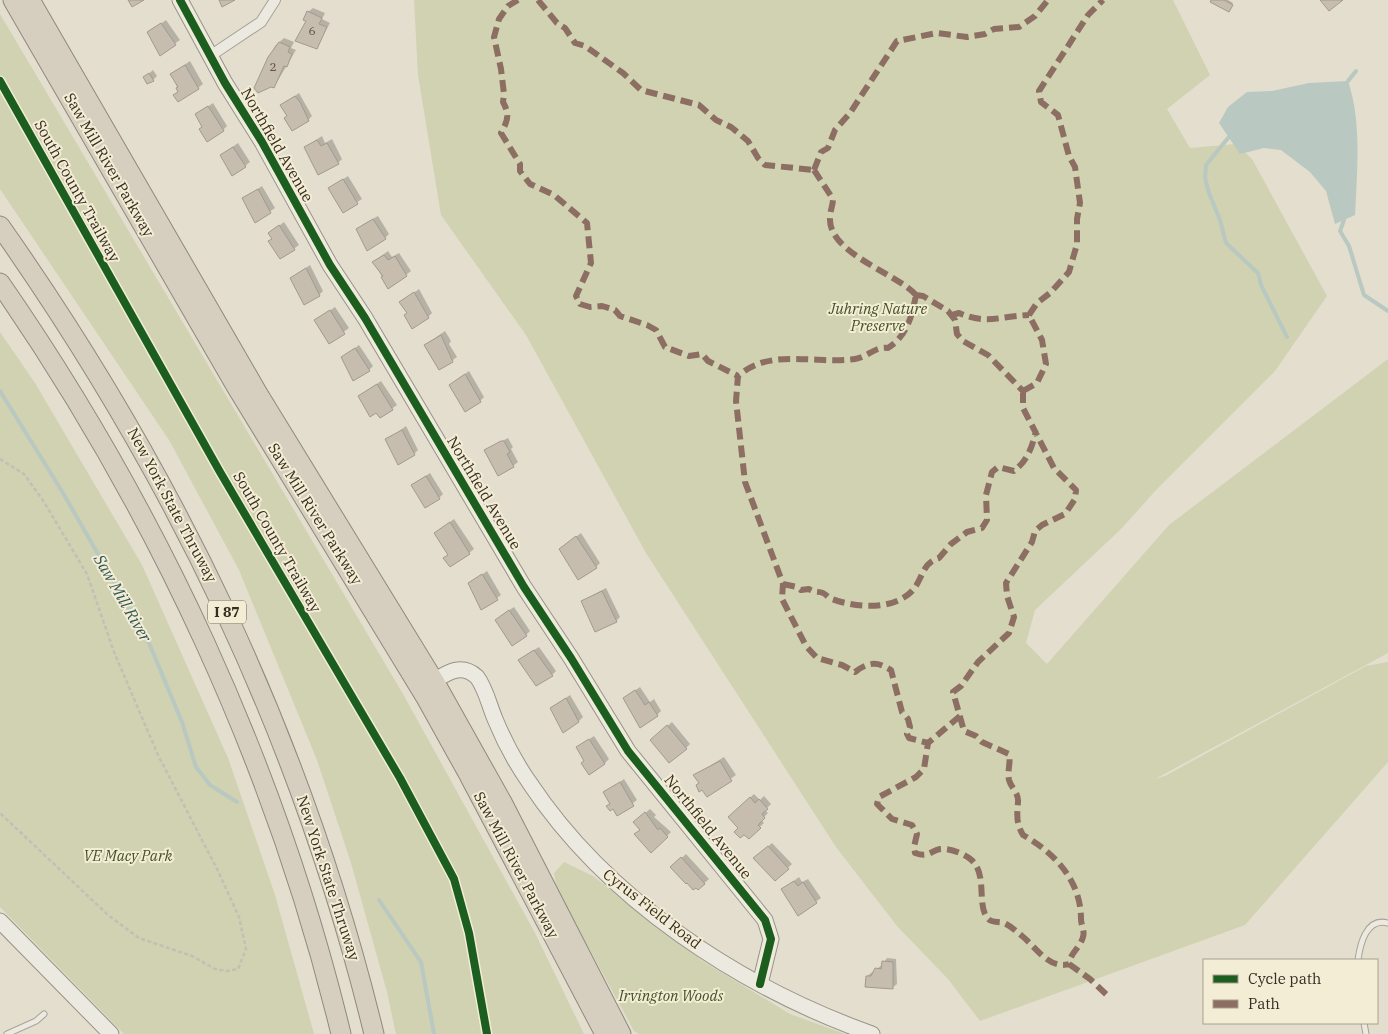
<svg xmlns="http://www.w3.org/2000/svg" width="1388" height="1034" viewBox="0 0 1388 1034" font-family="'IBM Plex Serif',serif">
<rect width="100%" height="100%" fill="#e3dece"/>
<path fill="#d0d2b1" d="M414,0H1173L1210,75L1167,109L1190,148L1236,144L1252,159L1327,296L1275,371L1156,490L1121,529L1035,610L1026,643L1047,664L1169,525L1388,359V653L1155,779L1165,776L1366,666L1388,662V762L1245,925L980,1021L948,979L897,926L836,847L646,553L526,335L441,215L418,75Z
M0,14L403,694L535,933L584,1034H396L387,992L351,863L317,760L239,570L169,440L0,189Z
M0,332L35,383L142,565L228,758L275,895L314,1034H124L0,907Z
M564,862L593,876L704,962L790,1014L845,1034H639L634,1031L557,889L554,873Z"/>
<path fill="#b9c8c0" d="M1348,81C1362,123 1357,171 1355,215L1335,224L1326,191L1310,172L1281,150L1264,148L1240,154L1219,123L1228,107L1247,92L1272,91L1309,83Z"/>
<path fill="#0003" d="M1212,0H1228L1233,3L1230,9Z
M313,8L325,13L322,19L330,23L316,48L307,20L308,12Z
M166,20L180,40L160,54L148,33Z
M284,38L294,42L291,48L296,50L274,87L269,58L275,46Z
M190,61L203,84L198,88L179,91L171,74Z
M153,70L157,76L153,80L145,77Z
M299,93L312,116L308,120L288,116L282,105Z
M213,103L227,126L223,130L203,126L196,115Z
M322,136L325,143L332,139L342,159L338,163L305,147Z
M238,143L250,162L245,166L221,155Z
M348,176L362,199L343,211L330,188Z
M262,186L275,208L255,221L243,199Z
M378,216L389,234L385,238L362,225Z
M284,222L299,245L281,258L270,241L273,238L270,233Z
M388,251L392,257L399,253L411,271L389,288L373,262Z
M310,265L323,291L319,295L291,278Z
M419,289L432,313L428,317L408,313L401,302Z
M335,307L349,328L330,342L316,320Z
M445,331L451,341L449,344L457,357L440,369L425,345Z
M359,345L373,366L369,370L342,358Z
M469,371L484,397L480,401L455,381Z
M381,381L397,405L380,417L359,397Z
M406,426L418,450L414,454L387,440Z
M508,438L513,447L511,449L518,462L513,466L485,450Z
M430,473L443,494L439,498L412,485Z
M454,519L474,549L469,553L445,558L449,554L435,533Z
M581,533L600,563L596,567L565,545Z
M487,571L501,595L482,609L469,584Z
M606,588L620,617L616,621L582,601Z
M514,607L530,631L526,635L500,616Z
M539,647L556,671L552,675L524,656Z
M640,687L650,702L654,699L661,711L657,715L624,698Z
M570,695L583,717L579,721L551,708Z
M672,722L690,744L686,748L656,736Z
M594,736L609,759L604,764L585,760L577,747Z
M724,757L736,775L708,795L695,775Z
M624,779L637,800L618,814L614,807L608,806L611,803L605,792Z
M754,794L760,800L764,796L771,804L765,810L768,813L761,820L764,823L749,837L730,817Z
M650,809L656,815L654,817L671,832L667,836L641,829L635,822Z
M772,843L792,864L775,880L759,854Z
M686,854L709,879L698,889L672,867Z
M799,877L802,882L808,879L821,898L798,914L783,889Z
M887,958L896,959L897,984L892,988L867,976L882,965Z"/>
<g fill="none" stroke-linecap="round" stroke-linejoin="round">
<path stroke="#b9c8c0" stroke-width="4" d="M1348,81L1356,71
M1228,138L1206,165L1205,178L1209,193L1220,220L1226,243L1258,273L1261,285L1287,337
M1344,220L1340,231L1349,246L1364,295L1388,311
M0,391L63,493L149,643L182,722L196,767L210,785L237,802
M379,900L421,962L434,1034"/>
</g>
<path fill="#c6bdaf" stroke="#a39a8d" d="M128,0H144L132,7Z
M219,0H235L222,7Z
M1211,0H1224L1233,5L1229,12L1210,2Z
M1320,0H1343L1329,11Z
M307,11L322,18L319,24L327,27L317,49L295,41L306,21L303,20Z
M161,23L176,45L160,56L147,32Z
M279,42L290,47L288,52L292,54L287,67L284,66L274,88L271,87L258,93L254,88L268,57Z
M185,65L199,89L178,102L173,95L178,92L176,88L178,87L170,74Z
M149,73L154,81L147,84L143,77Z
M295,96L300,102L309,121L292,131L284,118L287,116L280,105Z
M208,106L224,131L207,142L199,129L202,127L195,114Z
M317,140L321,146L327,143L339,164L318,175L304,147Z
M233,147L246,167L232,176L220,155Z
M343,179L358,204L343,213L328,188Z
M258,189L271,213L255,223L242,198Z
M373,219L386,239L367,251L356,229Z
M279,225L295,250L280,259L268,241L272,239L268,233Z
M384,255L388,260L395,256L407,276L388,289L381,277L383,276L372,262Z
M306,268L320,296L304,305L290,278Z
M414,292L429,318L412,329L404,315L407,313L399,302Z
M330,310L345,334L329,344L314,320Z
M441,335L453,362L439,370L424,345Z
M355,348L370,371L353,381L341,357Z
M465,374L481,402L465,412L449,385Z
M377,384L393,410L380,418L376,413L370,417L358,396Z
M402,430L415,455L398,465L385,439Z
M501,441H504L510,452L507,454L514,467L498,476L484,450Z
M426,476L440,499L425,508L411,485Z
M450,522L470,554L450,567L443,558L448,555L434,533Z
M576,536L597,568L578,580L559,549Z
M482,574L498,600L481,610L468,583Z
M602,591L617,622L595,632L581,601Z
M509,610L527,636L512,646L495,620Z
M534,650L553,676L536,686L518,660Z
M635,690L645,705L649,702L658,716L640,728L623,698Z
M566,698L579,722L563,733L550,708Z
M667,725L687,749L669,763L650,740Z
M589,739L605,764L589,775L581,763L584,761L576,747Z
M720,761L732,781L707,797L702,790L699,792L696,785L699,783L693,775Z
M620,782L634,806L617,816L613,809L610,811L606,806L610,804L603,792Z
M750,797L755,803L759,799L768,809L762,814L765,818L758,825L761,828L749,839L744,835L740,838L734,832L738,828L728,817Z
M645,812L658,830L660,828L668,837L651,853L634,834L640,830L633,822Z
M768,846L789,869L775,881L753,858Z
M681,857L705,884L698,890L696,888L693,890L687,883L686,884L670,867Z
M794,881L798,886L803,882L817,903L798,916L781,889Z
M882,961L893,962V989L865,987L866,976H871L875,968L881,969Z"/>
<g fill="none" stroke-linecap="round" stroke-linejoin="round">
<g stroke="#a8a397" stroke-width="7">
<path id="lane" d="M1358,960C1360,945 1366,917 1388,923
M1364,1023L1366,1034
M7,1034L36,1021L44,1014"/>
</g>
<g stroke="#a8a397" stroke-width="12">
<path id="street" d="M210,56L261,22L275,0"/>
</g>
<g stroke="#989387" stroke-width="17">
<path id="secondary" d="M180,0L225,83L262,142L330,265L365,318L524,587L571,658L628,751L765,920L771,939L760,984
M434,681C448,672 462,663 477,677C486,689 489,705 495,719C504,741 515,762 529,782C607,900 740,987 872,1034
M0,921L111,1034"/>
</g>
<g stroke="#8e897e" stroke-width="21">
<path id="highway" d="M13,0L236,386L425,696L469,775L605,1034
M30,0L258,394L434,681L503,804L621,1034
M0,226C175,475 302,738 374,1034
M0,283C157,510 276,765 341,1034"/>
</g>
<path stroke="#c4bfb6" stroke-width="2.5" stroke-dasharray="4 2.5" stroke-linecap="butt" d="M0,459L24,474L44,502L87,574L114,652L158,755L218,871L239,917L246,949L238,969L227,971L215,969L192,956L139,938L108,915L0,813"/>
<use href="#lane" stroke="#ece9e0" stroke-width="5"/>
<use href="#street" stroke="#ece9e0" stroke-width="10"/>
<use href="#secondary" stroke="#ece9e0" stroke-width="15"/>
<use href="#highway" stroke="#d6cfbf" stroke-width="19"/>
<path stroke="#8d6e63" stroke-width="6" stroke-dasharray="12 6" stroke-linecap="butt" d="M518,0L508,6L499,19L494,37L501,69L504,94L503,102C510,115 508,120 501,133L520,164V171L530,184L554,195L587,223L591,263L576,296L580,304L590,307L602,306L615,310L620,316L647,325L656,330L665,347L689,356L702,354L708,361L738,376
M538,0L557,23L565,28L575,43L585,46L623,73L641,90L699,105L716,120L731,127L748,141L758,158L765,165L814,170
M814,170L821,152L828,148L835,130L850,113L897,41L937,33L967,37L985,34L994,29L1019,27L1035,16L1048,0
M814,170L833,199C833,205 830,211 830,218C828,253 896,273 916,295
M916,295C912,316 907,336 888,348C875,346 868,357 855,359C816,365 771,347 738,376L736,401L745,482L783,584L782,599L806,646L817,658L842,665L855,672C868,662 877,661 891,670L902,712L908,719L910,727L907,734L909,738L928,743
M916,295L923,296L948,311L955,320L957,334L963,341L988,355L1023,391
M952,315L959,313C986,325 1001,316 1029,315
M1029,315L1037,303L1050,293L1069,272L1077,244V219L1080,203L1075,167L1069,156L1058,115L1041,102L1039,91L1088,15L1103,0
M1023,391V408L1054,468L1076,490L1075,499L1065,514L1042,525L1035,531L1032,542L1006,583L1007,596L1014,617L1009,633L978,662L961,686L953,692L964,731L976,736L982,742L1009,754C1011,763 1007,771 1009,780C1011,788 1019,793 1018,802C1017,816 1016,823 1023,835C1055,853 1081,881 1081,919C1081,925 1085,931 1083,937C1080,948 1070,953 1069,964
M1023,391L1037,383L1046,364L1042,340L1029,315
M783,584L797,587L801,590L809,589C815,593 818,591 823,593C826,594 828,598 832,599C856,608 894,611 913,590C923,578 922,563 939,558L951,544L967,532L982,528L987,520L986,495L992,472L998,467L1014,471C1028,460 1032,447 1036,431
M960,716L928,743L924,769L916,777L879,797L877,804L892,819L912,825L917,834L914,847L915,853C929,858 930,851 940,849C949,848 962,853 969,858C988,871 977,901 986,916C991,925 999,920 1006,924C1012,927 1017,932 1022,936C1035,946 1049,970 1069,964
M1069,964L1090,979L1108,996"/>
<g stroke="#f3edd5" stroke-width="11">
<path id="cycleway" d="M180,0L225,83L262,142L330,265L365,318L524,587L571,658L628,751L765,920L771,939L760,984
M0,81L220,472L400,778L454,879L469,933L487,1034"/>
</g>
<use href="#cycleway" stroke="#1b5e20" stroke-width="8"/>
</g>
<g text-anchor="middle" stroke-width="4" stroke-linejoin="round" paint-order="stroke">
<g font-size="12" fill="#5b5044">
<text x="312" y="35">6</text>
<text x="273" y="71">2</text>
</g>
<rect fill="#f3edd5" stroke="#6f6656" stroke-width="1" x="208" y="600.5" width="38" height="23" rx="4"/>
<g font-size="14" font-weight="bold" fill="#372c20">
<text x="227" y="617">I 87</text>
</g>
<g font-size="15" fill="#372c20" stroke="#f3edd5">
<text transform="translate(277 145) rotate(60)" y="5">Northfield Avenue</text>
<text transform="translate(109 165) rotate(60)" y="5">Saw Mill River Parkway</text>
<text transform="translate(77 191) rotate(61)" y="5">South County Trailway</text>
<text transform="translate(484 493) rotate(59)" y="5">Northfield Avenue</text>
<text transform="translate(172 505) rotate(62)" y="5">New York State Thruway</text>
<text transform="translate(315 514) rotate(58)" y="5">Saw Mill River Parkway</text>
<text transform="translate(277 542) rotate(60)" y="5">South County Trailway</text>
<text transform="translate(708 827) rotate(51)" y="5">Northfield Avenue</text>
<text transform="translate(516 865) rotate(62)" y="5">Saw Mill River Parkway</text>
<text transform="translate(328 878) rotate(72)" y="5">New York State Thruway</text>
<text transform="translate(652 909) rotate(38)" y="5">Cyrus Field Road</text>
</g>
<g font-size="15" font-style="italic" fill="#445228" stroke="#f3edd5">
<text x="878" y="314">Juhring Nature<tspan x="878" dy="17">Preserve</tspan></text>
<text x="128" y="861">VE Macy Park</text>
<text x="671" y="1001">Irvington Woods</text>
</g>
<g font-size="16" font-style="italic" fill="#305555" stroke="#f3edd5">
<text transform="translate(123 598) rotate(60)" y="6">Saw Mill River</text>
</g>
</g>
<rect x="1203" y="959" width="175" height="65" fill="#f3edd5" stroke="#a8a08d"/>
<rect x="1213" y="975" width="25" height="8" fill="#1b5e20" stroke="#a8a08d"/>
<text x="1248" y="984" font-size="15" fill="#372c20">Cycle path</text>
<rect x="1213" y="1000" width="25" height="8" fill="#8d6e63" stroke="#a8a08d"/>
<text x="1248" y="1009" font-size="15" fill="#372c20">Path</text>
</svg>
